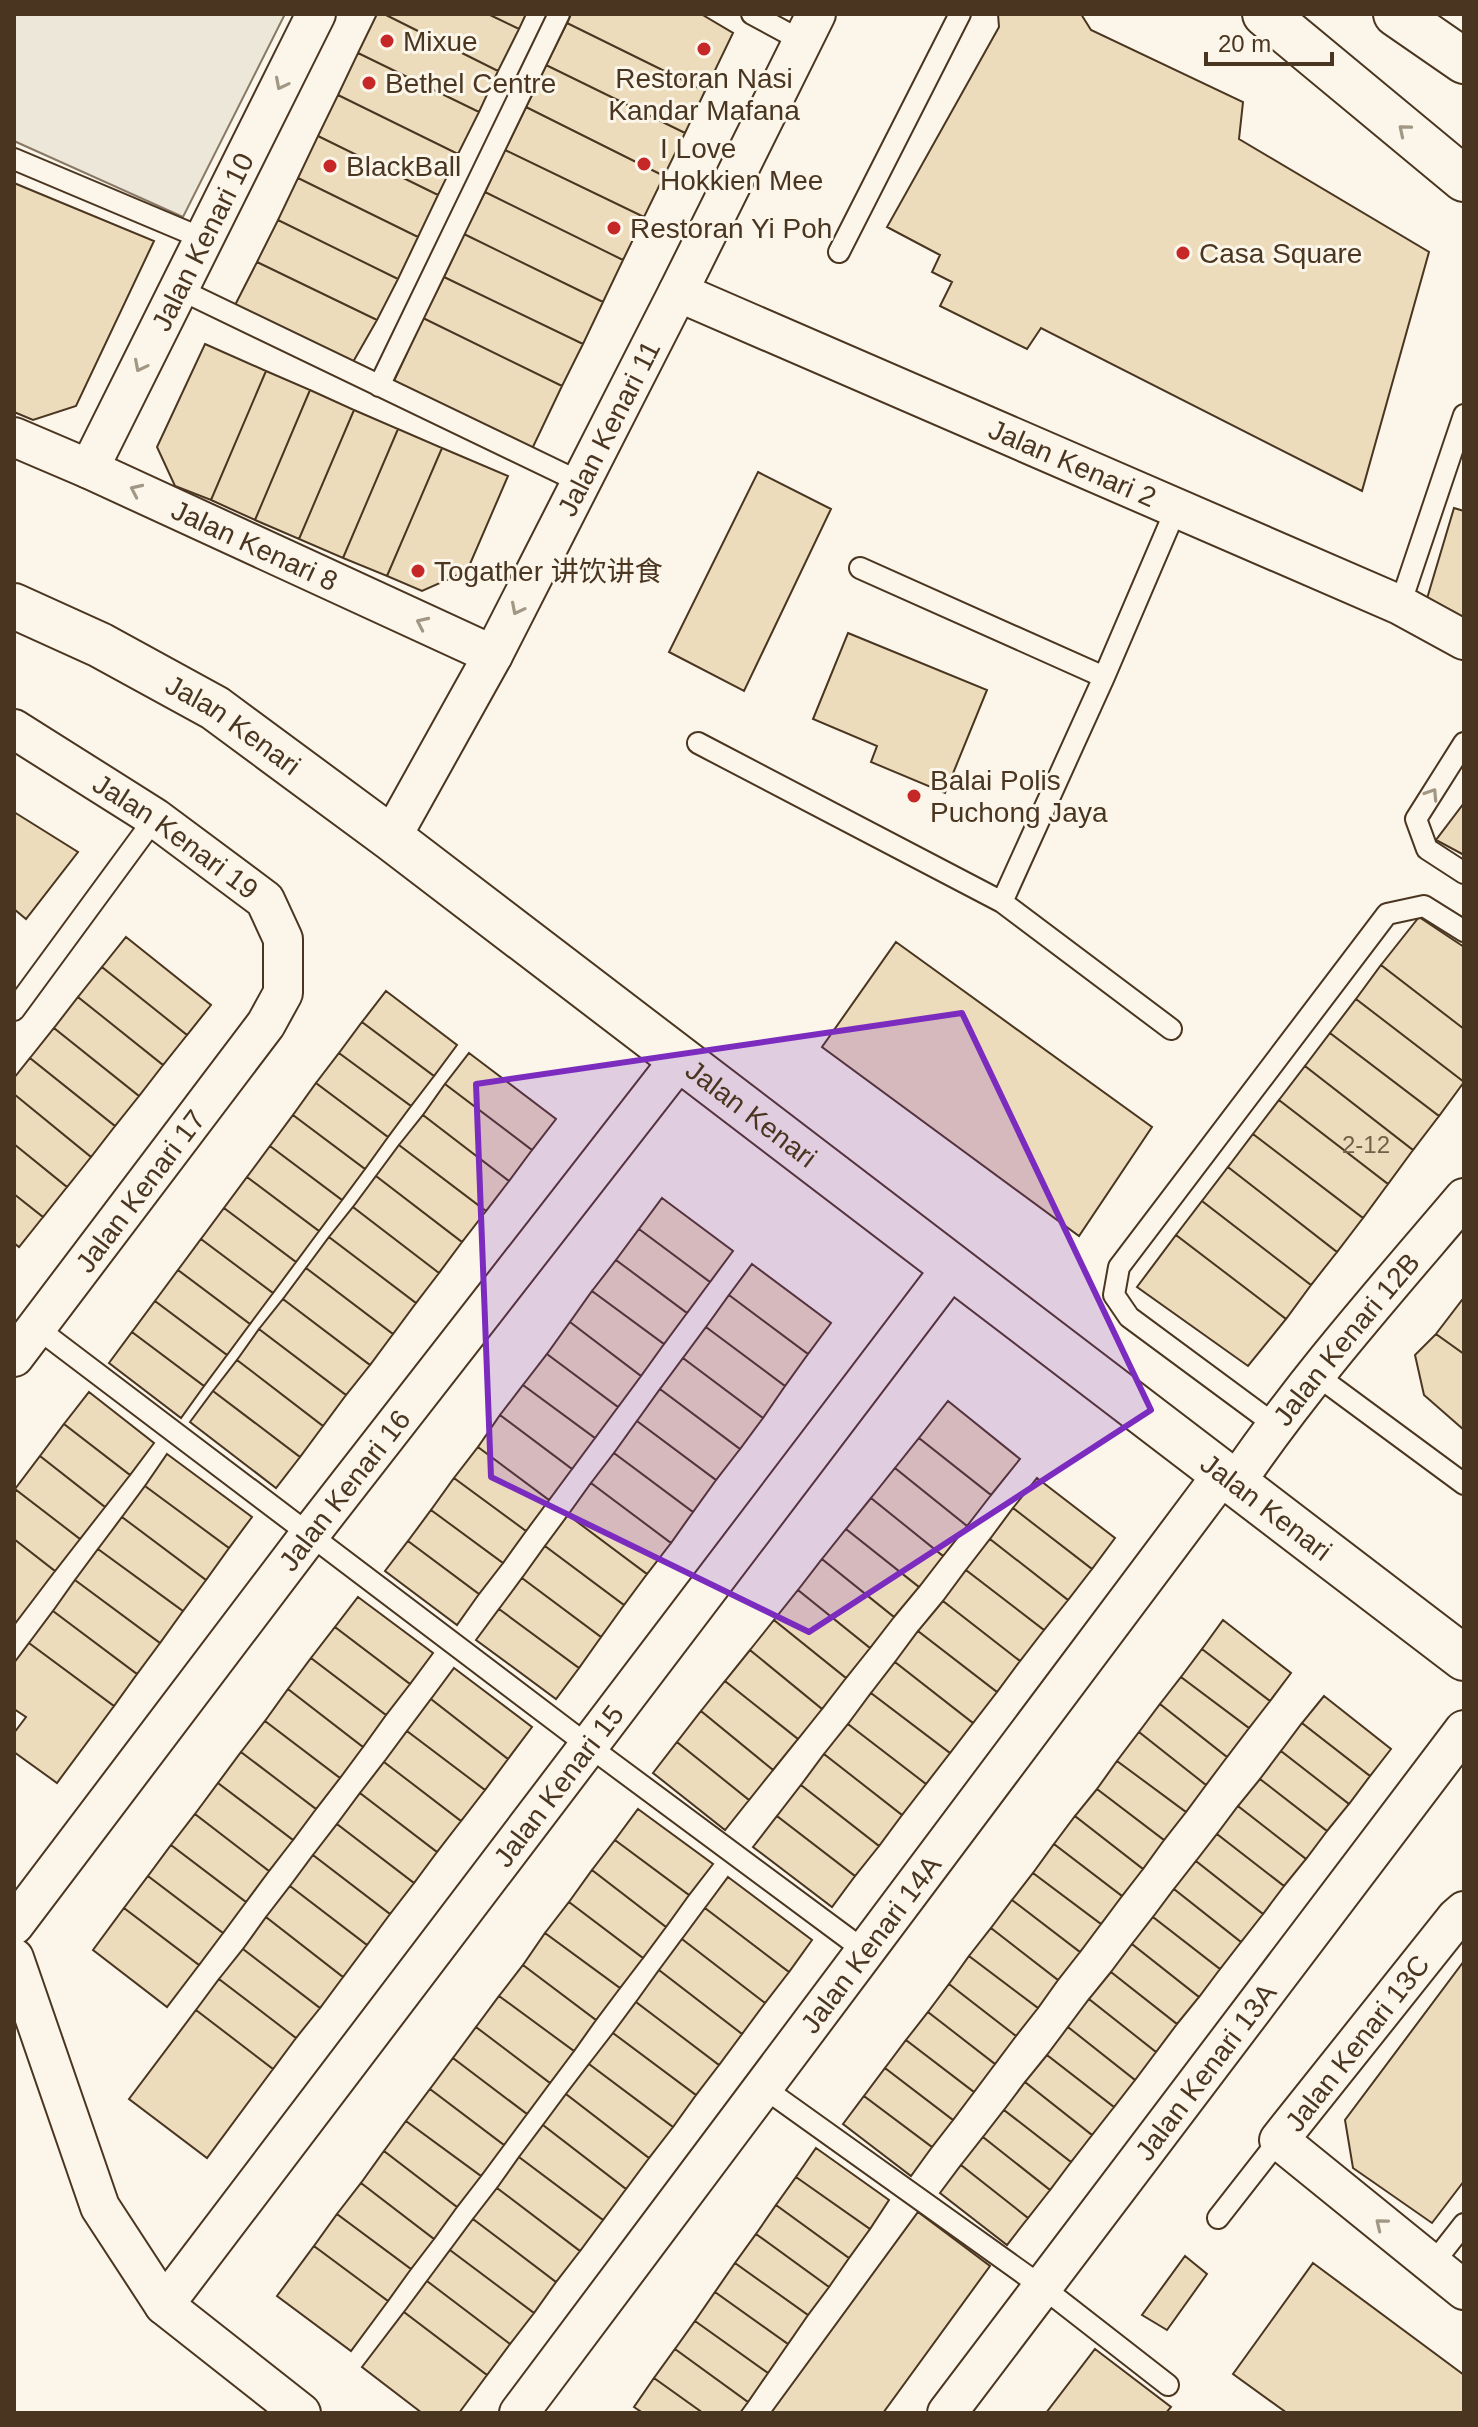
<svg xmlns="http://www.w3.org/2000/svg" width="1478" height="2427" viewBox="0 0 1478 2427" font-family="Arial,'Noto Sans SC',sans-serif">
<rect width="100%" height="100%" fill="#fbf6e9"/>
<path fill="#ede7d9" stroke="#887966" stroke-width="2" d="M14,14H285L183,217L14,141Z"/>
<path fill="#ecdcbc" stroke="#4a3520" stroke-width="2" d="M377,14H384L498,71L479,112L358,53Z
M384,14H488L519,29L498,71Z
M488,14H526L519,29Z
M571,14H701L733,33L705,91L567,23Z
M998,14H1081L1091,30L1243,102L1239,139L1429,252L1362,491L1041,328L1027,349L940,306L952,282L932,272L940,255L887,227L999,27Z
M567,23L705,91L685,133L546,65Z
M358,53L479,112L458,154L338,95Z
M546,65L685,133L664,176L526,107Z
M338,95L458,154L438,195L318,136Z
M526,107L664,176L644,217L505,150Z
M318,136L438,195L418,237L298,178Z
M505,150L644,217L623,260L485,192Z
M298,178L418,237L398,279L278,220Z
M14,183L154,241L76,406L33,420L14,412Z
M485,192L623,260L603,302L464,234Z
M278,220L398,279L377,320L257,262Z
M464,234L603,302L583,344L444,277Z
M257,262L377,320L353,362L232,311Z
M444,277L583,344L562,386L423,318Z
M423,318L562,386L532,449L393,383Z
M205,344L266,371L211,500L175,486L157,447Z
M266,371L310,390L255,520L211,500Z
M310,390L354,410L299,539L255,520Z
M354,410L398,429L343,558L299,539Z
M398,429L442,448L387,576L343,558Z
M442,448L508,476L467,571L422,591L387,576Z
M758,472L831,509L744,691L669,652Z
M1454,508L1464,511V624L1423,612Z
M848,633L987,690L945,793L871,762L877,746L813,719Z
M1464,803V855L1436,840Z
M14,812L78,852L26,919L14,909Z
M1419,917L1464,947V1029L1381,965Z
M126,937L211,1005L187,1035L102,967Z
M896,942L1152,1127L1079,1236L822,1047Z
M1381,965L1464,1029V1082L1356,999Z
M102,967L187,1035L163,1065L78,997Z
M386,991L457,1045L434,1076L362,1022Z
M78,997L163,1065L139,1096L54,1028Z
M1356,999L1464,1082L1439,1116L1330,1033Z
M362,1022L434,1076L411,1106L339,1053Z
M54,1028L139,1096L115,1126L30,1058Z
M1330,1033L1439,1116L1413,1150L1305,1066Z
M339,1053L411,1106L388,1137L316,1083Z
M469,1053L556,1119L532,1150L445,1084Z
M30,1058L115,1126L91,1157L14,1094V1078Z
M1305,1066L1413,1150L1388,1184L1279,1100Z
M316,1083L388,1137L365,1169L293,1115Z
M445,1084L532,1150L509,1181L423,1115Z
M14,1094L91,1157L67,1187L14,1144Z
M1279,1100L1388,1184L1363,1218L1253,1134Z
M293,1115L365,1169L342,1200L270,1146Z
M423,1115L509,1181L486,1211L399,1145Z
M1253,1134L1363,1218L1337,1252L1228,1167Z
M14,1144L67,1187L43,1217L14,1194Z
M399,1145L486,1211L462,1242L376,1176Z
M270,1146L342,1200L319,1231L247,1177Z
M1228,1167L1337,1252L1311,1285L1202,1201Z
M376,1176L462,1242L439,1273L353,1207Z
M247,1177L319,1231L296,1262L224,1208Z
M14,1194L43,1217L19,1247L14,1243Z
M662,1198L733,1251L710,1282L639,1229Z
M1202,1201L1311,1285L1286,1319L1176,1235Z
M353,1207L439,1273L416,1303L329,1237Z
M224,1208L296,1262L273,1293L201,1239Z
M639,1229L710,1282L687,1313L616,1260Z
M1176,1235L1286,1319L1248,1366L1137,1287Z
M329,1237L416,1303L393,1334L306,1268Z
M201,1239L273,1293L250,1324L178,1270Z
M616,1260L687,1313L664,1344L592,1291Z
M752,1264L831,1323L808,1354L729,1295Z
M306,1268L393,1334L370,1365L283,1299Z
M178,1270L250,1324L227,1355L155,1301Z
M592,1291L664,1344L641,1376L570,1322Z
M729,1295L808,1354L785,1386L706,1327Z
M283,1299L370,1365L346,1395L259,1329Z
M1462,1300L1464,1301V1354L1436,1334Z
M155,1301L227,1355L204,1386L132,1332Z
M570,1322L641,1376L618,1407L547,1354Z
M706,1327L785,1386L763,1418L683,1358Z
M259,1329L346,1395L323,1426L237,1360Z
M132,1332L204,1386L181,1418L109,1363Z
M1436,1334L1464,1354V1430L1424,1395L1415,1355Z
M547,1354L618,1407L595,1438L523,1385Z
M683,1358L763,1418L740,1449L660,1389Z
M237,1360L323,1426L300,1457L213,1391Z
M523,1385L595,1438L572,1469L500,1415Z
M660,1389L740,1449L716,1480L637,1421Z
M213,1391L300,1457L276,1488L190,1422Z
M89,1392L154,1443L130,1475L64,1424Z
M948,1401L1020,1459L991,1495L919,1438Z
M500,1415L572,1469L549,1500L478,1447Z
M637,1421L716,1480L693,1512L614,1453Z
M64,1424L130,1475L105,1507L40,1456Z
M919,1438L991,1495L967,1526L895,1468Z
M478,1447L549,1500L526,1531L454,1478Z
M614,1453L693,1512L671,1543L591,1483Z
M167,1454L252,1517L229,1548L145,1486Z
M40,1456L105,1507L80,1539L15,1489Z
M895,1468L967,1526L943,1556L871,1498Z
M454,1478L526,1531L503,1563L431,1510Z
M1037,1478L1115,1538L1092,1569L1013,1508Z
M591,1483L671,1543L647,1574L568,1515Z
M145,1486L229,1548L206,1580L122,1517Z
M15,1489L80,1539L55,1571L14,1539Z
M871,1498L943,1556L919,1587L846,1529Z
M1013,1508L1092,1569L1068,1600L990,1539Z
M431,1510L503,1563L479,1594L408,1541Z
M568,1515L647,1574L624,1605L545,1546Z
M122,1517L206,1580L183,1611L98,1549Z
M846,1529L919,1587L894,1617L822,1559Z
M14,1539L55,1571L14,1625Z
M990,1539L1068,1600L1044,1630L966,1570Z
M408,1541L479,1594L457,1625L385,1571Z
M545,1546L624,1605L601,1637L522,1578Z
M98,1549L183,1611L160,1643L75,1580Z
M822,1559L894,1617L870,1648L798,1590Z
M966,1570L1044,1630L1020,1661L943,1601Z
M522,1578L601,1637L579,1668L499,1609Z
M75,1580L160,1643L137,1674L53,1611Z
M798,1590L870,1648L846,1678L774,1620Z
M358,1597L433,1653L410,1684L335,1627Z
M943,1601L1020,1661L997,1692L918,1631Z
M499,1609L579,1668L556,1699L476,1640Z
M53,1611L137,1674L114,1706L29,1643Z
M774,1620L846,1678L822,1709L750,1650Z
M1223,1620L1291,1673L1270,1701L1202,1649Z
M335,1627L410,1684L386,1715L311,1658Z
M918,1631L997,1692L973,1723L895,1662Z
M29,1643L114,1706L57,1783L14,1752V1733L26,1717L14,1709V1663Z
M1202,1649L1270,1701L1249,1728L1181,1677Z
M750,1650L822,1709L798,1739L725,1681Z
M311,1658L386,1715L363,1747L288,1689Z
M895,1662L973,1723L950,1753L871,1693Z
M454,1668L532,1727L508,1759L431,1699Z
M1181,1677L1249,1728L1227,1757L1160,1704Z
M725,1681L798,1739L773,1770L701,1711Z
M288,1689L363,1747L340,1778L265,1721Z
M871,1693L950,1753L926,1784L848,1724Z
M1324,1696L1391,1749L1370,1776L1302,1723Z
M431,1699L508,1759L485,1790L407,1731Z
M1160,1704L1227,1757L1206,1785L1139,1732Z
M701,1711L773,1770L749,1800L677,1742Z
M265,1721L340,1778L316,1809L241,1752Z
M1302,1723L1370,1776L1349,1804L1281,1751Z
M848,1724L926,1784L902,1815L824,1754Z
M407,1731L485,1790L461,1821L384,1762Z
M1139,1732L1206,1785L1186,1812L1117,1761Z
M677,1742L749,1800L725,1830L653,1773Z
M1281,1751L1349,1804L1327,1831L1260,1779Z
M241,1752L316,1809L293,1840L218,1783Z
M824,1754L902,1815L879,1846L801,1785Z
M1117,1761L1186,1812L1164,1840L1097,1789Z
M384,1762L461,1821L437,1852L360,1793Z
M1260,1779L1327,1831L1306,1859L1238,1806Z
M218,1783L293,1840L269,1871L195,1814Z
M801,1785L879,1846L855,1876L777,1816Z
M1097,1789L1164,1840L1143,1869L1075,1816Z
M360,1793L437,1852L414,1883L337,1824Z
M1238,1806L1306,1859L1284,1886L1217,1834Z
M638,1809L713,1864L689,1895L615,1840Z
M195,1814L269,1871L246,1902L171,1845Z
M777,1816L855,1876L832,1907L753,1847Z
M1075,1816L1143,1869L1122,1896L1054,1844Z
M337,1824L414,1883L390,1914L313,1855Z
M1217,1834L1284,1886L1263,1914L1196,1861Z
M615,1840L689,1895L666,1927L592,1870Z
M1054,1844L1122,1896L1101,1924L1033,1873Z
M171,1845L246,1902L223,1933L148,1876Z
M313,1855L390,1914L367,1945L290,1886Z
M1196,1861L1263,1914L1241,1942L1174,1889Z
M592,1870L666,1927L643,1958L569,1902Z
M1033,1873L1101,1924L1080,1952L1012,1900Z
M148,1876L223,1933L199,1965L124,1908Z
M728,1877L812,1940L789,1972L705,1908Z
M290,1886L367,1945L343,1977L266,1917Z
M1174,1889L1241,1942L1220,1969L1153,1917Z
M1012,1900L1080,1952L1058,1980L991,1928Z
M569,1902L643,1958L620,1988L545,1933Z
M124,1908L199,1965L167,2007L93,1950Z
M705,1908L789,1972L765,2003L682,1939Z
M266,1917L343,1977L320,2008L243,1949Z
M1153,1917L1220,1969L1199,1997L1132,1944Z
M991,1928L1058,1980L1038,2008L969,1956Z
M545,1933L620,1988L596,2020L523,1965Z
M682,1939L765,2003L742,2034L659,1970Z
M1132,1944L1199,1997L1177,2024L1111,1972Z
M243,1949L320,2008L296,2038L219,1979Z
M969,1956L1038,2008L1016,2036L949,1984Z
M1464,1961V2181L1432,2223L1353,2168L1345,2120Z
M523,1965L596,2020L574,2051L499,1996Z
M659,1970L742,2034L719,2065L636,2002Z
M1111,1972L1177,2024L1156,2052L1089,1999Z
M219,1979L296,2038L273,2069L196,2010Z
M949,1984L1016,2036L995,2064L928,2012Z
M499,1996L574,2051L550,2083L476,2027Z
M1089,1999L1156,2052L1135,2080L1068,2027Z
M636,2002L719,2065L696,2095L613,2033Z
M196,2010L273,2069L207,2158L129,2099Z
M928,2012L995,2064L974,2092L906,2040Z
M476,2027L550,2083L527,2114L453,2058Z
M1068,2027L1135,2080L1114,2107L1047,2055Z
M613,2033L696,2095L673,2127L589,2064Z
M906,2040L974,2092L953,2120L885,2068Z
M1047,2055L1114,2107L1092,2135L1025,2082Z
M453,2058L527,2114L504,2145L430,2089Z
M589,2064L673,2127L649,2158L566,2094Z
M885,2068L953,2120L932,2147L864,2096Z
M1025,2082L1092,2135L1071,2162L1004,2110Z
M430,2089L504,2145L481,2176L406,2121Z
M566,2094L649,2158L626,2189L543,2125Z
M864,2096L932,2147L911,2176L843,2124Z
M1004,2110L1071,2162L1050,2190L983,2137Z
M406,2121L481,2176L457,2207L384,2151Z
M543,2125L626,2189L603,2220L519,2157Z
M983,2137L1050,2190L1028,2218L961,2165Z
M816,2148L889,2200L870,2229L796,2177Z
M384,2151L457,2207L434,2239L361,2183Z
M519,2157L603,2220L580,2251L497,2188Z
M961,2165L1028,2218L1007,2245L940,2193Z
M796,2177L870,2229L849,2258L776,2205Z
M361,2183L434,2239L411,2269L337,2214Z
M497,2188L580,2251L556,2282L473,2219Z
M776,2205L849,2258L829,2287L756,2234Z
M918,2212L990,2266L883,2413H771Z
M337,2214L411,2269L388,2301L314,2246Z
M473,2219L556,2282L534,2313L450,2250Z
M756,2234L829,2287L808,2315L735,2263Z
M314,2246L388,2301L351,2351L277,2296Z
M450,2250L534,2313L510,2344L427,2281Z
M1185,2256L1207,2274L1167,2330L1142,2315Z
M735,2263L808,2315L788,2344L715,2292Z
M1313,2263L1464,2375V2413H1287L1233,2374Z
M427,2281L510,2344L487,2375L404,2312Z
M715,2292L788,2344L768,2373L695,2321Z
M404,2312L487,2375L459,2413H422L362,2367Z
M695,2321L768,2373L748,2402L675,2349Z
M675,2349L748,2402L740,2413H703L654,2378Z
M1095,2349L1171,2407L1166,2413H1046Z
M654,2378L703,2413H643L634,2407Z"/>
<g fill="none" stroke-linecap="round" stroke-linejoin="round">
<g stroke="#4a3520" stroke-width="24">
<path id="lane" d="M752,14L802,41
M14,159L204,239
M839,252L960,14
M179,289L582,483
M379,386L559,14
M860,568L1104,677
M1400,605L1464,415
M698,743L1002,902L1171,1029
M1464,743L1416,819L1427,849L1464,873
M1002,902L1104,677L1176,509
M14,1010L155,818
M37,1328L590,1747L865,1951
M1315,1374L1464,1484
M1275,1425L1129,1317L1114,1295L1119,1267L1387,914L1424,906L1464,931
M764,2088L1041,2286L1168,2385
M1218,2218L1279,2140
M1431,2266L1464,2224"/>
</g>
<g stroke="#4a3520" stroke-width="42">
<g id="street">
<path id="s1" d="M678,292L1400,605L1464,640"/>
<path id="s2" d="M14,437L89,469L493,655"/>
<path id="s3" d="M89,469L316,14"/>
<path id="s4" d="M14,729L155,818L265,900L283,939V993L266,1024L14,1357"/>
<path id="s5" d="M391,838L493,655L678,292L816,14"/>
<path id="s6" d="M1234,1485C1303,1383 1385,1291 1464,1198"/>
<path d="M1464,1911L1456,1918L1279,2140L1464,2290"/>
<path id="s7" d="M14,1925L310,1534L680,1059"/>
<path d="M14,1958L100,2207L164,2305L301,2413"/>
<path id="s8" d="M164,2305L953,1266"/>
<path id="s9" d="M519,2413L1222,1475"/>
<path id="s10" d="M947,2413L1464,1730"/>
</g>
</g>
<g stroke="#4a3520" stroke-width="48">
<g id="secondary">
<path id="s11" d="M14,606L100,645L215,708L391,838L1464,1658"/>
</g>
</g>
<g stroke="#4a3520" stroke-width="48">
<path id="highway" d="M1265,14L1464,179
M1396,14L1464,61"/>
</g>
<use href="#lane" stroke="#fbf6e9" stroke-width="20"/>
<use href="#street" stroke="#fbf6e9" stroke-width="38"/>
<use href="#secondary" stroke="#fbf6e9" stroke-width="44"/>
<use href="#highway" stroke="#fbf6e9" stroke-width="44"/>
</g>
<defs><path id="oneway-chevron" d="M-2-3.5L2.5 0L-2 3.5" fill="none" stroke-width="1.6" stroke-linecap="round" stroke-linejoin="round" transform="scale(2)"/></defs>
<g stroke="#a29684">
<use href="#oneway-chevron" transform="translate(281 84) rotate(117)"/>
<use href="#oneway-chevron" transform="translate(1404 130) rotate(-140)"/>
<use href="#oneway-chevron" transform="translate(140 366) rotate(117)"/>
<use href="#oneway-chevron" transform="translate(136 490) rotate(-155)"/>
<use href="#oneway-chevron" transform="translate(517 609) rotate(117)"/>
<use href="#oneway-chevron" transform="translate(422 623) rotate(-155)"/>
<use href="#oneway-chevron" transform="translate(1432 794) rotate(-57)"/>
<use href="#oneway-chevron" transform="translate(1381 2224) rotate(-141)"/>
</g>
<path fill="#7b2cbf" fill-opacity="0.2" stroke="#7b2cbf" stroke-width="6" stroke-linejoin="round" d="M962,1013L1151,1410L809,1632L491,1477L476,1084Z"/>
<g fill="#c62828" stroke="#fbf6e9" stroke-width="3">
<circle cx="387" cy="41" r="8"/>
<circle cx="704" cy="49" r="8"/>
<circle cx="369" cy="83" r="8"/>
<circle cx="644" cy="164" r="8"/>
<circle cx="330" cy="166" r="8"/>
<circle cx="614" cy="228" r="8"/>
<circle cx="1183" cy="253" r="8"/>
<circle cx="418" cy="571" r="8"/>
<circle cx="914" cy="796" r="8"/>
</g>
<g text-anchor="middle" stroke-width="6" stroke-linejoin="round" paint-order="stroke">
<g font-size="24" fill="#725f47">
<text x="1366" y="1153">2-12</text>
</g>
<g font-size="28" fill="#4a3520" stroke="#fbf6e9" text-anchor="start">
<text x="403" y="51">Mixue</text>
<text x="704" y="88" text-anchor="middle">Restoran Nasi<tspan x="704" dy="32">Kandar Mafana</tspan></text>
<text x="385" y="93">Bethel Centre</text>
<text x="660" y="158">I Love<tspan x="660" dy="32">Hokkien Mee</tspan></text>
<text x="346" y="176">BlackBall</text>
<text x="630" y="238">Restoran Yi Poh</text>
<text x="1199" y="263">Casa Square</text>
<text x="434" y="581">Togather 讲饮讲食</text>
<text x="930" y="790">Balai Polis<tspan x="930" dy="32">Puchong Jaya</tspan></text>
</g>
<g font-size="28" fill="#4a3520" stroke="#fbf6e9">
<text dy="10" stroke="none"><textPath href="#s3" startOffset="254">Jalan Kenari 10</textPath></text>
<text dy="10" stroke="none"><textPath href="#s5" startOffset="464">Jalan Kenari 11</textPath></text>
<text dy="10" stroke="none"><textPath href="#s1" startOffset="430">Jalan Kenari 2</textPath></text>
<text dy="10" stroke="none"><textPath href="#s2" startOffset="264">Jalan Kenari 8</textPath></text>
<text dy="10" stroke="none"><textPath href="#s11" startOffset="250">Jalan Kenari</textPath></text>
<text dy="10" stroke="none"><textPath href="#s4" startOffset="194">Jalan Kenari 19</textPath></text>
<text dy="10" stroke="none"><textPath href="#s11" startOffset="898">Jalan Kenari</textPath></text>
<text transform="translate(140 1191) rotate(-53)" y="10">Jalan Kenari 17</text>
<text dy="10" stroke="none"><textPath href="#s6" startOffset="184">Jalan Kenari 12B</textPath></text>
<text dy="10" stroke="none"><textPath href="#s7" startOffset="546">Jalan Kenari 16</textPath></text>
<text dy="10" stroke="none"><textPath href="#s11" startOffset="1546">Jalan Kenari</textPath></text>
<text dy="10" stroke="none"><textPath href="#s8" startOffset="652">Jalan Kenari 15</textPath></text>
<text dy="10" stroke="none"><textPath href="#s9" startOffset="586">Jalan Kenari 14A</textPath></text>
<text transform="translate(1357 2043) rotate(-52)" y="10">Jalan Kenari 13C</text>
<text dy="10" stroke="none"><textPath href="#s10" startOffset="428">Jalan Kenari 13A</textPath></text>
</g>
</g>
<rect width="1478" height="2427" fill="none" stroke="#4a3520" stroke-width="32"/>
<path d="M1206 52v12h126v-12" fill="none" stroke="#4a3520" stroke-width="4"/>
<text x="1218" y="52" font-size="24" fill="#4a3520" stroke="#fbf6e9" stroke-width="6" paint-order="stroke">20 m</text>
</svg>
